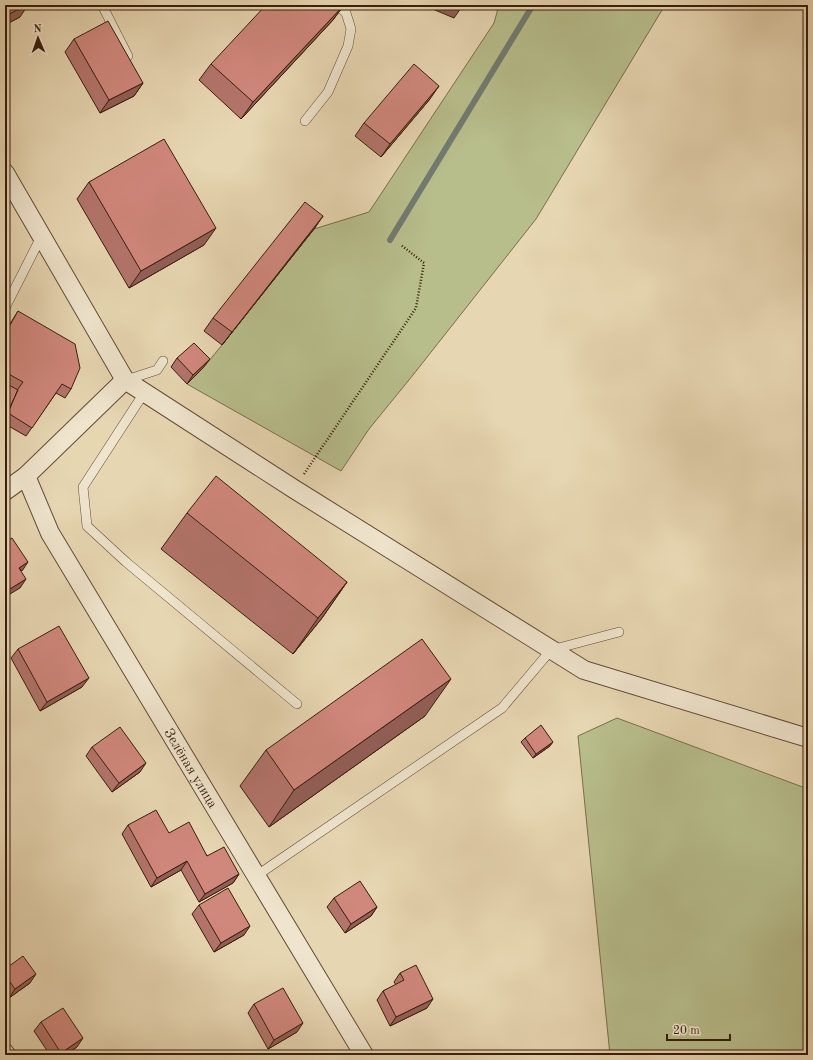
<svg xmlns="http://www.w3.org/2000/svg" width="813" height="1060" viewBox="0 0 813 1060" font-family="'Old Standard TT',serif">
<rect width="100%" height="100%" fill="#e7d6b2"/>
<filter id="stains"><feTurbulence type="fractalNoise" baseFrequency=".005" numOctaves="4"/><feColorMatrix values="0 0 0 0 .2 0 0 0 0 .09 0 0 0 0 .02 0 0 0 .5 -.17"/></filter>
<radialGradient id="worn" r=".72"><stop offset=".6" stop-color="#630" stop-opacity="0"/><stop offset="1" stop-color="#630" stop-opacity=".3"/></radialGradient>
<path fill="#b7bd8b" stroke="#786e4c" d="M499,5H665L536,219L413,375L369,429L341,471L187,384L203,368L222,345L314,229L369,212L494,23Z
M617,718L808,789V1055H610L578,736Z"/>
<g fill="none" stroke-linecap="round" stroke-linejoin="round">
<path stroke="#727a70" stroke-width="6" d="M390,240L533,5"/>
<g stroke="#644c36" stroke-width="10">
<path id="service" d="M102,5L128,56
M305,121L328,92L348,46L351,29L346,13L338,5
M5,308L41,237
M126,380L157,370L163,361
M144,393L83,487L87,526L126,562L297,704
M256,876L502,708L551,650L619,632"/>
</g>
<g stroke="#644c36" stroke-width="20">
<g id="minor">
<path d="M5,173L125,380L294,489L584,670L808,738"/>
<path id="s1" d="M26,476L50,533L364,1055"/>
<path d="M5,491L26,476L125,380"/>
<path d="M5,1053L6,1055"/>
</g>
</g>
<path stroke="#381e0c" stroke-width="2.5" stroke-dasharray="1 2" stroke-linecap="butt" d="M304,474L416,308L424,263L401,245"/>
<use href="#service" stroke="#efe4cd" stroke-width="9"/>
<use href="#minor" stroke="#efe4cd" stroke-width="18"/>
</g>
<path fill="#b3746b" stroke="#381e0c" d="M5,5L20,17L5,25Z
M344,5L333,20L241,119L199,80L211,64Z
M74,39L143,83L134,96L100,113L65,52Z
M430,99L381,157L355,136L364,123Z
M89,182L204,245L129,288L77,199Z
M323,216L314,229L222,345L204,331L213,318Z
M18,311L71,389L65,398L56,393L26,436L5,424V332Z
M177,358L203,368L187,384L171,367Z
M187,513L347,582L322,618L293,654L161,549Z
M18,649L82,687L40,711L11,658Z
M425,716L269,827L240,786L266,750Z
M525,738L550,746L533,758L521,742Z
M92,747L140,772L112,792L86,756Z
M128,825L169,833L239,874L233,883L199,902L181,870L151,887L122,834Z
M334,898L377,907L371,916L345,933L327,907Z
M199,905L244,935L214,952L192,914Z
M5,969L30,983L9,998L5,992Z
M400,973L427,1008L390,1026L377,1000L383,991L396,985L394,982Z
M254,1004L297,1032L268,1049L248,1013Z
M41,1022L77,1047L65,1055H50L34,1031Z"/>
<path fill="#925e57" stroke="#381e0c" d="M27,5H28L20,17L5,25V19L7,15Z
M344,5L333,20L241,119L253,102Z
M423,5H463L454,18Z
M143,83L134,96L100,113L109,100Z
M439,86L430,99L381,157L390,144Z
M323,216L314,229L222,345L232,332Z
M216,228L204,245L129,288L141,271Z
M210,359L203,368L187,384L193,375Z
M28,562L22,571L19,568Z
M26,579L20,588L5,597V592Z
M347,582L322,618L293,654L318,618Z
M89,678L82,687L40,711L47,702Z
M451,679L425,716L269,827L294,790Z
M553,742L550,746L533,758L536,754Z
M146,763L140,772L112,792L119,783Z
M187,861L181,870L151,887L157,878Z
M239,874L233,883L199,902L205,894Z
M377,907L371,916L345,933L351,924Z
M250,926L244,935L214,952L221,943Z
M36,974L30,983L9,998L15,989Z
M433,999L427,1008L390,1026L396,1017Z
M303,1023L297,1032L268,1049L274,1040Z
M83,1038L77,1047L65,1055H59L61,1053Z"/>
<path fill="#d0877c" stroke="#381e0c" d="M5,5H27L7,15L5,11Z
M266,5H344L253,102L211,64Z
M108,21L143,83L109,100L74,39Z
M414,64L439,86L390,144L364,123Z
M164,139L216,228L141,271L89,182Z
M305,202L323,216L232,332L213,318Z
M18,311L75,344L80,368L71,389L62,384L32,428L8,413L18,389L23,382L5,372V334Z
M194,343L210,359L193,375L177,358Z
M5,383L18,390L5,418Z
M216,476L347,582L318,618L187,513Z
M12,538L28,562L19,568L26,579L5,592V542Z
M59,626L89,678L47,702L18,649Z
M422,639L451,679L294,790L266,750Z
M541,725L553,742L536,754L525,738Z
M120,727L146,763L119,783L92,747Z
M156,810L169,833L189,822L207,856L224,847L239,874L205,894L187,861L157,878L128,825Z
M360,881L377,907L351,924L334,898Z
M228,888L250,926L221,943L199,905Z
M23,956L36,974L15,989L5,975V969Z
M416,965L433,999L396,1017L383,991L404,980L400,973Z
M283,988L303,1023L274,1040L254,1004Z
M63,1008L83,1038L61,1053L41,1022Z"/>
<g text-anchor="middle" stroke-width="3" stroke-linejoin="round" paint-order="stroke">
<g font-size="14" fill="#381e0c" stroke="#efe4cd">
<text dy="5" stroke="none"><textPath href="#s1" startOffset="336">Зелёная улица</textPath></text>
</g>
</g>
<rect width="813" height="1060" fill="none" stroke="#e7d6b2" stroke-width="20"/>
<rect x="6" y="6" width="801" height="1048" fill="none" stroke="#381e0c" stroke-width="2"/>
<rect x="10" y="10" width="793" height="1040" fill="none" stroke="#381e0c"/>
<g transform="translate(38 38) rotate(358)" stroke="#efe4cd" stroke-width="3" paint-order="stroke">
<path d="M0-3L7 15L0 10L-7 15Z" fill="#381e0c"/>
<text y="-6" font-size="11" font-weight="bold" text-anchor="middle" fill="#381e0c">N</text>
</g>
<path d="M667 1034v6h63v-6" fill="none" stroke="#381e0c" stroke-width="2"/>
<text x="673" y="1034" font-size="12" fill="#381e0c" stroke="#efe4cd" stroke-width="3" paint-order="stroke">20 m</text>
<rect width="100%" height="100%" filter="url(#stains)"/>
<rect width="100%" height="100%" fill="url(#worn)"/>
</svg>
